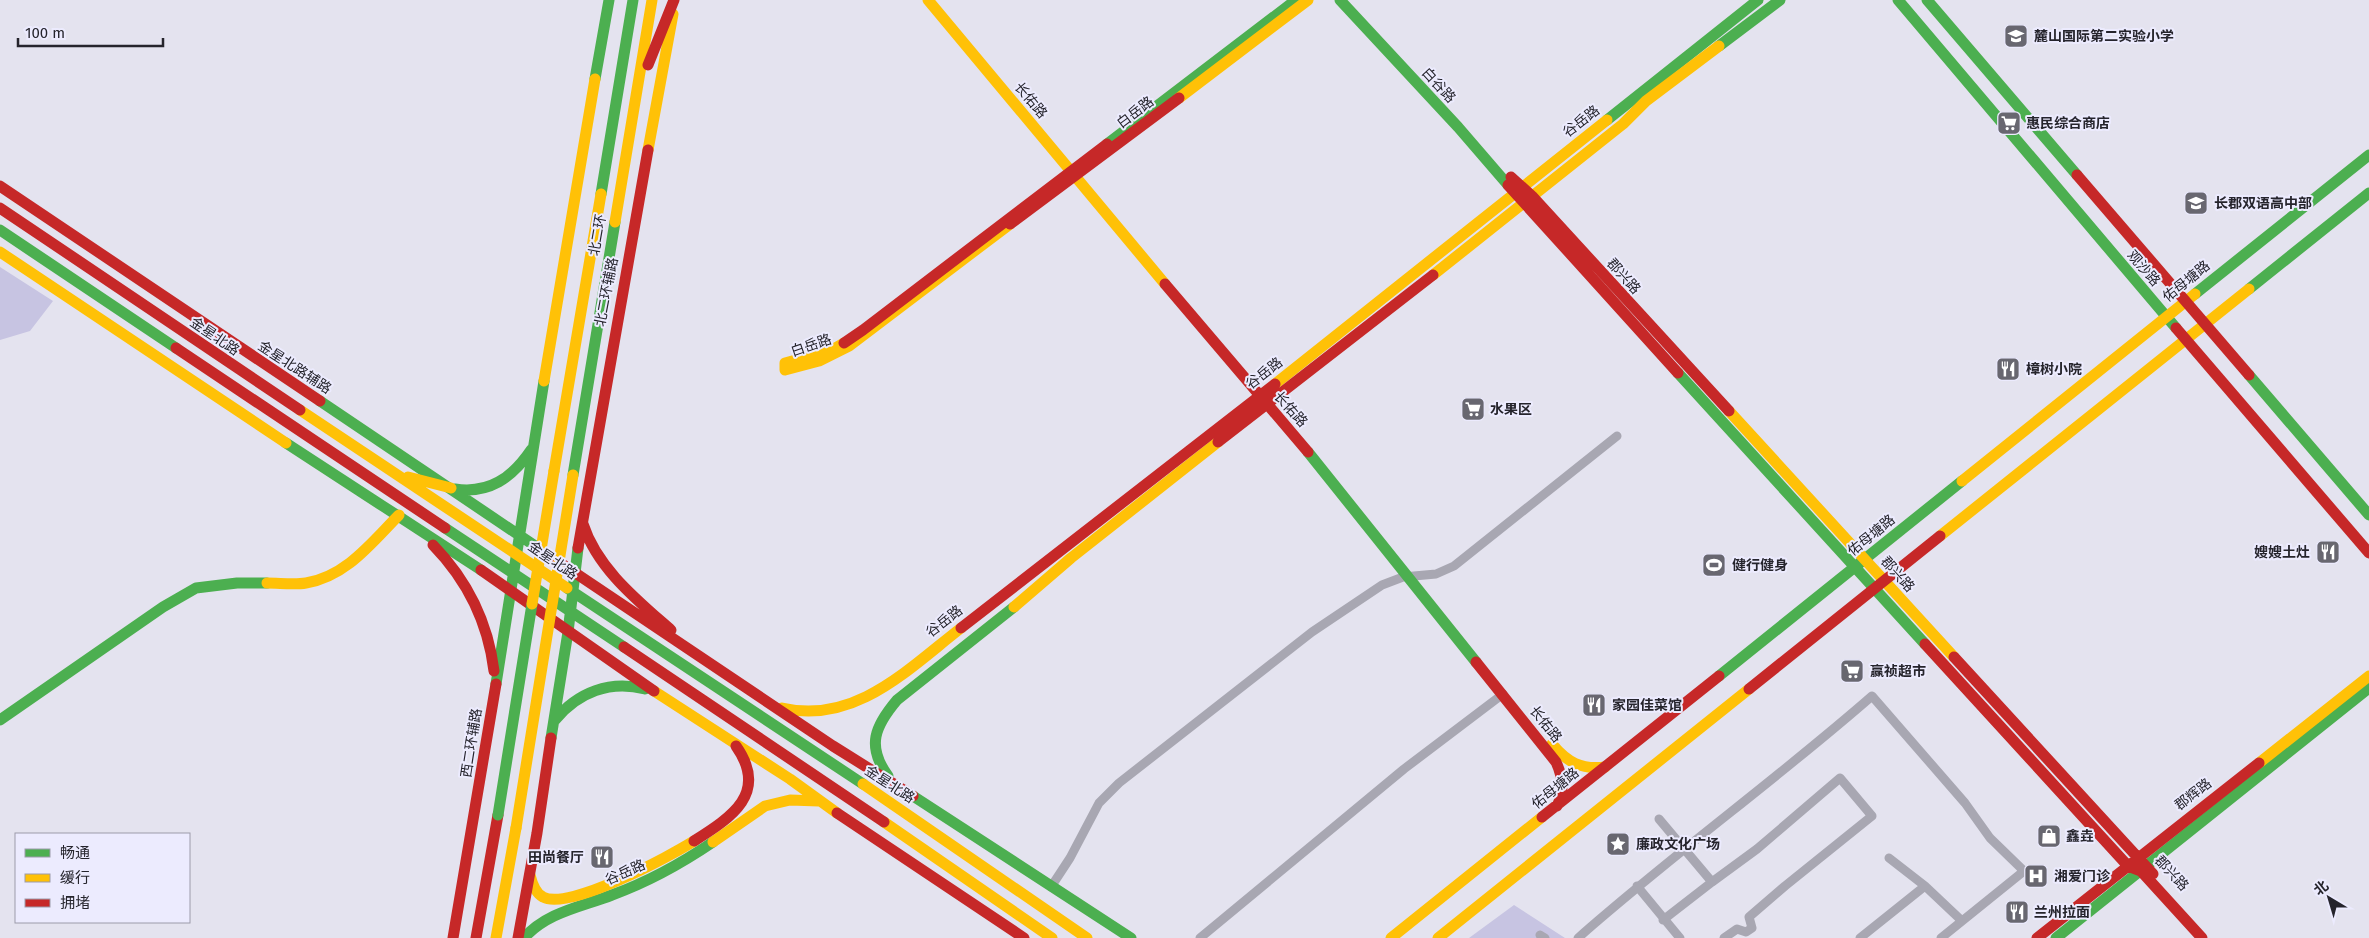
<svg xmlns="http://www.w3.org/2000/svg" width="2369" height="938" viewBox="0 0 2369 938" font-family="'Fira Sans','Noto Sans SC',sans-serif">
<rect width="100%" height="100%" fill="#e4e3ef"/>
<path fill="#c7c4e2" d="M0,267L53,301L30,331L0,340Z
M1514,905L1565,938H1469Z"/>
<g fill="none" stroke-linecap="round" stroke-linejoin="round">
<path stroke="#a8a7b2" stroke-width="9" d="M1659,819L1712,882L1757,849L1840,778L1872,816L1785,886L1749,917L1752,928L1746,932L1737,929L1724,938
M1637,886L1680,938
M1925,886L1961,920
M1051,887L1070,858L1099,803L1119,783L1312,632L1382,585L1403,577L1436,574L1454,566L1617,436
M1663,920L1712,882
M1540,935L1545,938
M1200,938L1404,769L1503,694
M1578,938C1673,854 1776,780 1872,696L1965,803L1990,838L2024,871L1941,938
M1860,938L1925,886L1889,858"/>
<path stroke="#4caf50" stroke-width="11" d="M1340,0L1458,127L1508,185
M1898,0L2176,328
M1927,0L2077,175
M1719,46L1780,0
M595,79L609,0
M1607,120L1758,0
M1107,144L1296,0
M601,194L633,0
M0,230L176,348
M2249,289L2369,193
M2195,294L2369,155
M1678,373L1925,644
M2249,375L2369,515
M320,401L553,558
M286,443C351,486 416,527 481,570
M1308,452L1476,662
M573,475L615,222
M455,489C489,494 512,478 531,450
M445,528L624,647
M567,588L863,784
M1719,676L1962,481
M496,684L544,381
M0,720L163,607L196,588L237,583H267
M555,720C578,692 610,680 645,689
M551,738L568,632L578,548
M888,776C866,746 875,726 897,700L1014,607
M913,796L1131,938
M524,938C547,912 581,907 612,895C648,882 682,863 713,842
M2056,938L2369,688"/>
<path stroke="#ffc107" stroke-width="11" d="M928,0L1165,284
M1179,98L1308,0
M648,150L673,14
M615,222L652,0
M0,252L286,443
M1433,275L1623,124L1646,101L1719,46
M844,343L832,350L785,363V370L819,361L849,346L1010,224
M544,381L595,79
M1275,384L1607,120
M300,410L567,588
M1729,411L1954,657
M554,471L601,194
M408,477L451,488
M1962,481L2195,294
M1940,536L2249,289
M267,583C280,583 294,585 306,583C347,576 372,542 399,515
M1014,607L1071,558L1218,442
M654,691L790,779L837,813
M782,708C855,725 908,669 961,628
M1552,744C1567,762 1581,770 1605,767
M2259,763L2369,676
M863,784L1087,938
M884,822L1052,938
M713,842L765,806L790,800L819,801
M530,875C532,883 535,893 543,897C569,911 670,856 694,841
M496,938L516,828
M1391,938L1542,817
M1438,938L1749,689"/>
<path stroke="#c62828" stroke-width="11" d="M648,65L674,0
M2077,175L2249,375
M1511,177L1532,196L1729,411
M1508,185L1678,373
M0,186L320,401
M0,208L300,410
M1010,224L1179,98
M1165,284L1308,452
M2176,328L2369,553
M844,343L863,330L1107,144
M176,348L445,528
M1218,442L1433,275
M583,524C597,568 637,600 671,630
M433,545C467,580 488,622 494,671
M578,548L648,150
M553,558L833,746L913,796
M481,570L654,691
M961,628L1275,384
M1925,644L2128,866L2141,871L2202,938
M624,647L884,822
M1954,657L2153,874
M1476,662L1556,762C1563,777 1565,791 1557,806
M1749,689L1940,536
M837,813L1024,938
M1542,817L1719,676
M694,841C732,817 769,793 736,746
M453,938L496,684
M476,938L498,815
M518,938L537,833L551,738
M2037,938L2259,763"/>
<path stroke="#4caf50" stroke-width="11" d="M498,815L532,604"/>
<path stroke="#ffc107" stroke-width="11" d="M532,604L554,471
M516,828L573,475"/>
</g>
<defs>
<g id="school-square" transform="scale(1.25)"><rect x="-9" y="-9" width="18" height="18" rx="4" fill="#686770" stroke="#ecebfe"/><path d="M0-5L7-2L0 1L-7-2ZM-4 1L0 2.5L4 1V4Q0 6-4 4Z" fill="#fff"/></g>
<g id="supermarket-square" transform="scale(1.25)"><rect x="-9" y="-9" width="18" height="18" rx="4" fill="#686770" stroke="#ecebfe"/><path d="M-6-5.5h2.5l.6 2H6L4.5 2H-2.5L-4.4-4H-6ZM-1.5 3.2a1.3 1.3 0 1 0 .1 0ZM3 3.2a1.3 1.3 0 1 0 .1 0Z" fill="#fff"/></g>
<g id="restaurant-square" transform="scale(1.25)"><rect x="-9" y="-9" width="18" height="18" rx="4" fill="#686770" stroke="#ecebfe"/><path d="M-5-6h1v4h1v-4h1v4h1v-4h1v5L-1.5 .5V6h-2V.5L-5-1ZM5-6V6H3V1.5H1.5Q1.5-4 5-6Z" fill="#fff"/></g>
<g id="stadium-square" transform="scale(1.25)"><rect x="-9" y="-9" width="18" height="18" rx="4" fill="#686770" stroke="#ecebfe"/><path d="M0-5a6.5 5 0 1 0 0 10a6.5 5 0 1 0 0-10ZM-3.5-1.8h7v3.6h-7Z" fill="#fff"/></g>
<g id="shop-square" transform="scale(1.25)"><rect x="-9" y="-9" width="18" height="18" rx="4" fill="#686770" stroke="#ecebfe"/><path d="M-5-2.5h2.3a2.7 3.5 0 0 1 5.4 0H5L5.5 6h-11ZM-1.5-2.5h3a1.5 2.3 0 0 0-3 0Z" fill="#fff"/></g>
<g id="sight-square" transform="scale(1.25)"><rect x="-9" y="-9" width="18" height="18" rx="4" fill="#686770" stroke="#ecebfe"/><path d="M0-6L1.8-2.2L6-1.7L2.9 1.2L3.7 5.4L0 3.3L-3.7 5.4L-2.9 1.2L-6-1.7L-1.8-2.2Z" fill="#fff"/></g>
<g id="hospital-square" transform="scale(1.25)"><rect x="-9" y="-9" width="18" height="18" rx="4" fill="#686770" stroke="#ecebfe"/><path d="M-5-5h3v3.5h4V-5h3V5h-3V1.5h-4V5h-3Z" fill="#fff"/></g>
</defs>
<g fill-rule="evenodd">
<use href="#school-square" x="2016" y="36"/>
<use href="#supermarket-square" x="2009" y="123"/>
<use href="#school-square" x="2196" y="203"/>
<use href="#restaurant-square" x="2008" y="369"/>
<use href="#supermarket-square" x="1473" y="409"/>
<use href="#restaurant-square" x="2328" y="552"/>
<use href="#stadium-square" x="1714" y="565"/>
<use href="#supermarket-square" x="1852" y="671"/>
<use href="#restaurant-square" x="1594" y="705"/>
<use href="#shop-square" x="2049" y="836"/>
<use href="#sight-square" x="1618" y="844"/>
<use href="#restaurant-square" x="602" y="857"/>
<use href="#hospital-square" x="2036" y="876"/>
<use href="#restaurant-square" x="2017" y="912"/>
</g>
<g text-anchor="middle" stroke-width="4" stroke-linejoin="round" paint-order="stroke">
<g font-size="14" font-weight="bold" fill="#25242c" stroke="#ecebfe" text-anchor="start">
<text x="2034" y="41">麓山国际第二实验小学</text>
<text x="2026" y="128">惠民综合商店</text>
<text x="2214" y="208">长郡双语高中部</text>
<text x="2026" y="374">樟树小院</text>
<text x="1490" y="414">水果区</text>
<text x="2310" y="557" text-anchor="end">嫂嫂土灶</text>
<text x="1732" y="570">健行健身</text>
<text x="1870" y="676">赢祯超市</text>
<text x="1612" y="710">家园佳菜馆</text>
<text x="2066" y="841">鑫垚</text>
<text x="1636" y="849">廉政文化广场</text>
<text x="584" y="862" text-anchor="end">田尚餐厅</text>
<text x="2054" y="881">湘爱门诊</text>
<text x="2034" y="917">兰州拉面</text>
</g>
<g font-size="14" fill="#25242c" stroke="#ecebfe">
<text transform="translate(1439 85) rotate(47)" y="5">白谷路</text>
<text transform="translate(1031 100) rotate(50)" y="5">长佑路</text>
<text transform="translate(1135 112) rotate(-37)" y="5">白岳路</text>
<text transform="translate(1581 121) rotate(-38)" y="5">谷岳路</text>
<text transform="translate(597 235) rotate(-80)" y="5">北二环</text>
<text transform="translate(2144 268) rotate(49)" y="5">观沙路</text>
<text transform="translate(1624 276) rotate(48)" y="5">郡兴路</text>
<text transform="translate(2186 281) rotate(-39)" y="5">佑母塘路</text>
<text transform="translate(606 292) rotate(-79)" y="5">北二环辅路</text>
<text transform="translate(215 336) rotate(34)" y="5">金星北路</text>
<text transform="translate(811 345) rotate(-19)" y="5">白岳路</text>
<text transform="translate(295 367) rotate(33)" y="5">金星北路辅路</text>
<text transform="translate(1264 373) rotate(-38)" y="5">谷岳路</text>
<text transform="translate(1291 409) rotate(48)" y="5">长佑路</text>
<text transform="translate(1871 535) rotate(-39)" y="5">佑母塘路</text>
<text transform="translate(553 560) rotate(34)" y="5">金星北路</text>
<text transform="translate(1898 574) rotate(48)" y="5">郡兴路</text>
<text transform="translate(944 621) rotate(-38)" y="5">谷岳路</text>
<text transform="translate(1546 724) rotate(51)" y="5">长佑路</text>
<text transform="translate(471 743) rotate(-81)" y="5">西二环辅路</text>
<text transform="translate(890 784) rotate(33)" y="5">金星北路</text>
<text transform="translate(1555 788) rotate(-39)" y="5">佑母塘路</text>
<text transform="translate(2193 794) rotate(-38)" y="5">郡辉路</text>
<text transform="translate(625 872) rotate(-24)" y="5">谷岳路</text>
<text transform="translate(2172 873) rotate(47)" y="5">郡兴路</text>
</g>
</g>
<rect x="15" y="833" width="175" height="90" fill="#ecebfe" stroke="#9c9baa"/>
<rect x="25" y="849" width="25" height="8" fill="#4caf50" stroke="#9c9baa"/>
<text x="60" y="858" font-size="15" fill="#25242c">畅通</text>
<rect x="25" y="874" width="25" height="8" fill="#ffc107" stroke="#9c9baa"/>
<text x="60" y="883" font-size="15" fill="#25242c">缓行</text>
<rect x="25" y="899" width="25" height="8" fill="#c62828" stroke="#9c9baa"/>
<text x="60" y="908" font-size="15" fill="#25242c">拥堵</text>
<g transform="translate(2329 898) rotate(322)" stroke="#ecebfe" stroke-width="4" paint-order="stroke">
<path d="M0-4L9 19L0 12L-9 19Z" fill="#25242c"/>
<text y="-8" font-size="14" font-weight="bold" text-anchor="middle" fill="#25242c">北</text>
</g>
<path d="M18 38v8h145v-8" fill="none" stroke="#25242c" stroke-width="2.5"/>
<text x="25" y="38" font-size="15" fill="#25242c" stroke="#ecebfe" stroke-width="4" paint-order="stroke">100 m</text>
</svg>
